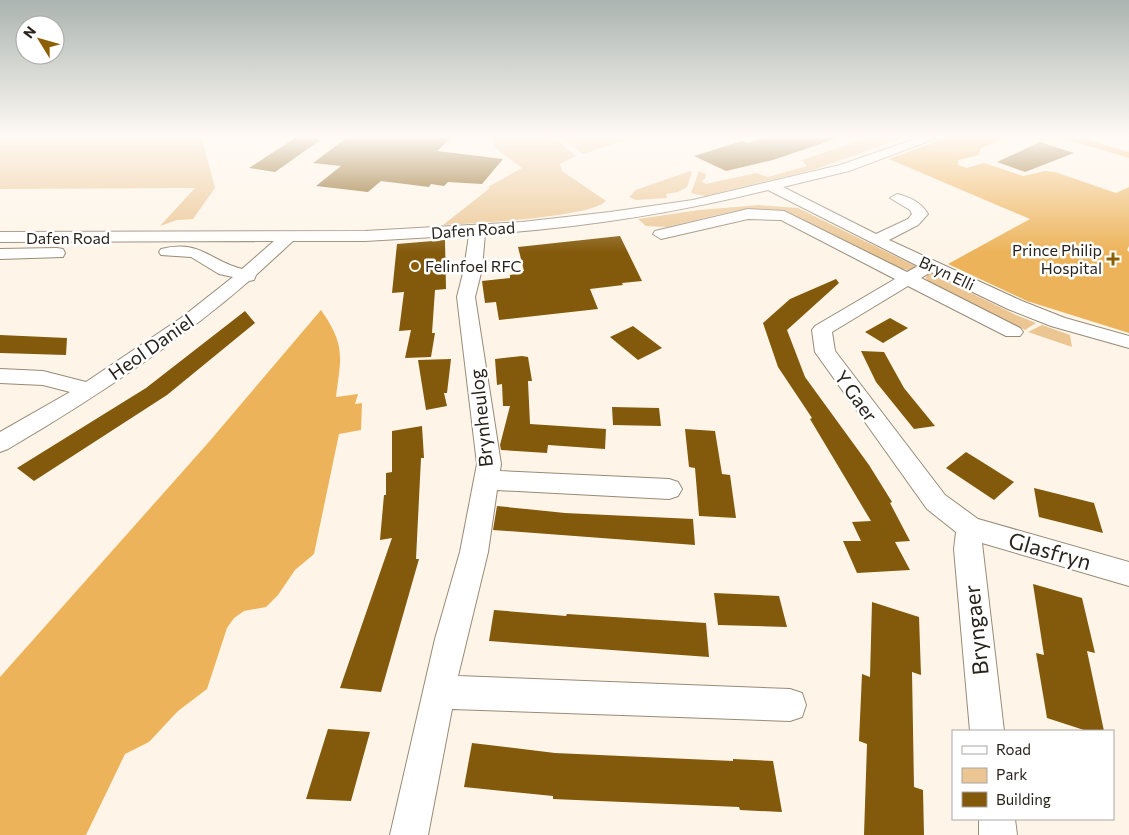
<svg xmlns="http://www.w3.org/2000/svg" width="1129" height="835" viewBox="0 0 1129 835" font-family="Commissioner,sans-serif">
<rect width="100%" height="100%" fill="#fef5e8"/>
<path fill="#ebc693" d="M0,136H201L215,188L193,219L177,220L160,226L195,188L0,189Z
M494,136H638L583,154L562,138L556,139L576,156L560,164L562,171L606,201C589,218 473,223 443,225L490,188L488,187L522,168L495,148Z
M874,136H908L813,170L705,196L691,193L699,171L706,174L705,179L701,181L706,184L756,173L768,177L807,166L802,160Z
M690,171L692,172L687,187L678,192L666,194L667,198L636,200L629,197L636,190Z
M759,205L798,208L917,267L908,270L898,268L790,215L758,210L734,211L667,227L646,226L638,219L699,210Z
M930,273L1016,315L1036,323L1025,330L929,282L925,277Z
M1042,325L1070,335L1072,347L1028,332Z"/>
<path fill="#edb35a" d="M952,136H1013L981,148L979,155L958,160V165L967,168L984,163L1023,176L1045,171L1055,172L1116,193L1129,187V246L1127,250L1129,252V333L1027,301L948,264L1030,219L889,159Z
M1042,136H1073L1129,152V158L1062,138L1057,140Z
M321,310C346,346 341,356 336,397L358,394L355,404L362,403L361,430L339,434L314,554L295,570L278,595L266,607L244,611L234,618L227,628L207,689L178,711L149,742L125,754L86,835H0V677L208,443Z"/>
<path fill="#83590b" d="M298,136H315L319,141L275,172L249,168Z
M349,136H453L437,151L503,159L482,184L448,182L444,186L431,184L429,187L381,181L368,192L316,186L341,166L313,163Z
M769,136H834L835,139L773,160L726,171L694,156L742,141L747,143Z
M1040,142L1074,153L1025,172L997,162Z
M620,236L642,281L622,283L623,285L590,289L598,309L499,320L496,302L485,303L482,281L510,278V275L517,274L516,272L524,271L518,247Z
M445,240L446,289L435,290L432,333H435L431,357L405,358L411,330L399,331L404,292L392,293L397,244Z
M836,279L839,283L787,330L805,377L869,465L892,502L890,503L910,541L895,542L910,570L857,573L843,541H861L852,522L871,521L810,419L812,418L778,367L763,323L790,299Z
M245,311L255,323L167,395L34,481L17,468L146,388Z
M890,318L908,328L883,343L865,332Z
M633,326L662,348L638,360L610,337Z
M0,335L67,338L66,355L0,353Z
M861,351L884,352L904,388L935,426L914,429L876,382Z
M522,356L528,357L532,381H528L530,424L606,429L605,449L548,445L547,453L501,450L500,445L510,406H503L502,384L497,385L495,359Z
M451,359L447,393H444L447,406L426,410L418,360Z
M612,407L659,408L661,426L613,425Z
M422,426L424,458H421L416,559H419L381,692L340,688L392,538L380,540L384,495H386V473L392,472V431Z
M685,429L715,431L722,474L730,475L736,518L699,516L695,468L689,467Z
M966,452L979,460L1014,482L994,500L946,468Z
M1034,488L1094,503L1103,533L1039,517Z
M497,506L565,513L693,519L695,545L493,530Z
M1033,584L1082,598L1095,653L1087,651L1104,731H1087L1047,718L1036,653L1044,655Z
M714,593L779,596L787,627L718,625Z
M872,602L919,617L921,675L912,672L914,787L923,790L924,835H864L867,744L859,741L862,674L870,677Z
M494,610L566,616L567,614L706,623L709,657L489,641Z
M328,729L370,732L351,801L306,799Z
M472,743L555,753L733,761V759L773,761L782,812L740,810L739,807L553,799V796L464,787Z"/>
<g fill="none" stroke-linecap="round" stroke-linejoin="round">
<g stroke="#988a77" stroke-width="2">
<path id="minor" d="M924,136H942L849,171L783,187L876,234L908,219L912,214L910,210L890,198L897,194C910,197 921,202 928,214L918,225L889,240L1022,301L1065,318L1129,336V348L1051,326L1008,309L931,272L921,278L1020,328L1023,332L1020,336H1006L908,286L832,332L835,351L945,495L978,519L1129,562V586L982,543L1004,731H970L954,549L956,532L927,509L815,352L812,330L815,326L895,279L781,220L748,219L661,239L653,234L655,231L748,209L784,211L907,272L918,266L768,190C675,213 581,228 485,234L482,269L475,297L501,464L500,471L669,479L678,482L682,489L678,496L669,499L497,490L488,552L458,676L790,689L802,693L806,705L802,717L790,721L452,709L428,835H390L435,639L460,552L477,464L457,297L464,269L469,235L365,241H293L256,275L254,280L249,281C175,345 93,399 8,449L0,452V432L70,392L43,385L0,383V369L43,371L86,382L181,318L233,277L219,274L191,257L161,255L159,252L161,249C200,239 210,261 242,269L274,241L0,242V232L365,231L522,222L610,212L693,200L840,165Z
M57,248L63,249L65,253L63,257L0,259V249Z
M979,819H1015L1017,835H979Z"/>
</g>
<use href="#minor" fill="#fff" fill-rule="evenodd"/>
</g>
<linearGradient id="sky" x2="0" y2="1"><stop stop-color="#abb4b0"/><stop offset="0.54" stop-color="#fffaf5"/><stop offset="1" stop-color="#fffaf5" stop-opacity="0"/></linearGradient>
<rect width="1129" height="253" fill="url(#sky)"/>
<g fill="#8d5f05" stroke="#fff" stroke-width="2">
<path d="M1110.5 251.5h5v5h5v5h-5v5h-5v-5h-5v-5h5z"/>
<circle cx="415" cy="266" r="5"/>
</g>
<g text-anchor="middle" stroke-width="5" stroke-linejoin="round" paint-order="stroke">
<g font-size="16" fill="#29231c" stroke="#fff">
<text transform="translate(473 230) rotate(-4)" y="6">Dafen Road</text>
<text x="68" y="244">Dafen Road</text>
<text transform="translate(947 273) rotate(25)" y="6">Bryn Elli</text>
</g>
<g font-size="16" fill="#29231c" stroke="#fff" text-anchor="end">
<text x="1102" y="256">Prince Philip<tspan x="1102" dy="18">Hospital</tspan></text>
<text x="425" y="272" text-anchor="start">Felinfoel RFC</text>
</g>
<g font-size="19" fill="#29231c" stroke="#fff">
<text transform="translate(151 347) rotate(-35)" y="7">Heol Daniel</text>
<text transform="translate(856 396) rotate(54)" y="7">Y Gaer</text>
<text transform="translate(481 418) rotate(-96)" y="7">Brynheulog</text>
</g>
<g font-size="22" fill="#29231c" stroke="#fff">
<text transform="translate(1050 551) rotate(16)" y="8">Glasfryn</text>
<text transform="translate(976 630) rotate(-96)" y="8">Bryngaer</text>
</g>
</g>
<rect x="952" y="730" width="162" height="90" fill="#ffffff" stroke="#a9a7a4"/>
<rect x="962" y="746" width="25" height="8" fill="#ffffff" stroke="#a9a7a4"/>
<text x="996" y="755" font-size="15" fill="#29231c">Road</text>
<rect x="962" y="768" width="25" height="15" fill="#ebc693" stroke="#a9a7a4"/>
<text x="996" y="780" font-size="15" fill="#29231c">Park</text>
<rect x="962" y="792" width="25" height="15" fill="#83590b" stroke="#a9a7a4"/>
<text x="996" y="805" font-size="15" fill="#29231c">Building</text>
<g transform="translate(40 40) rotate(307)"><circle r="24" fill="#ffffff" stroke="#a9a7a4"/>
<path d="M0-4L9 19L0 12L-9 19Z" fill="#8d5f05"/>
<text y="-8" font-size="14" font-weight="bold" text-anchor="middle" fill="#29231c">N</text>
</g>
</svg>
